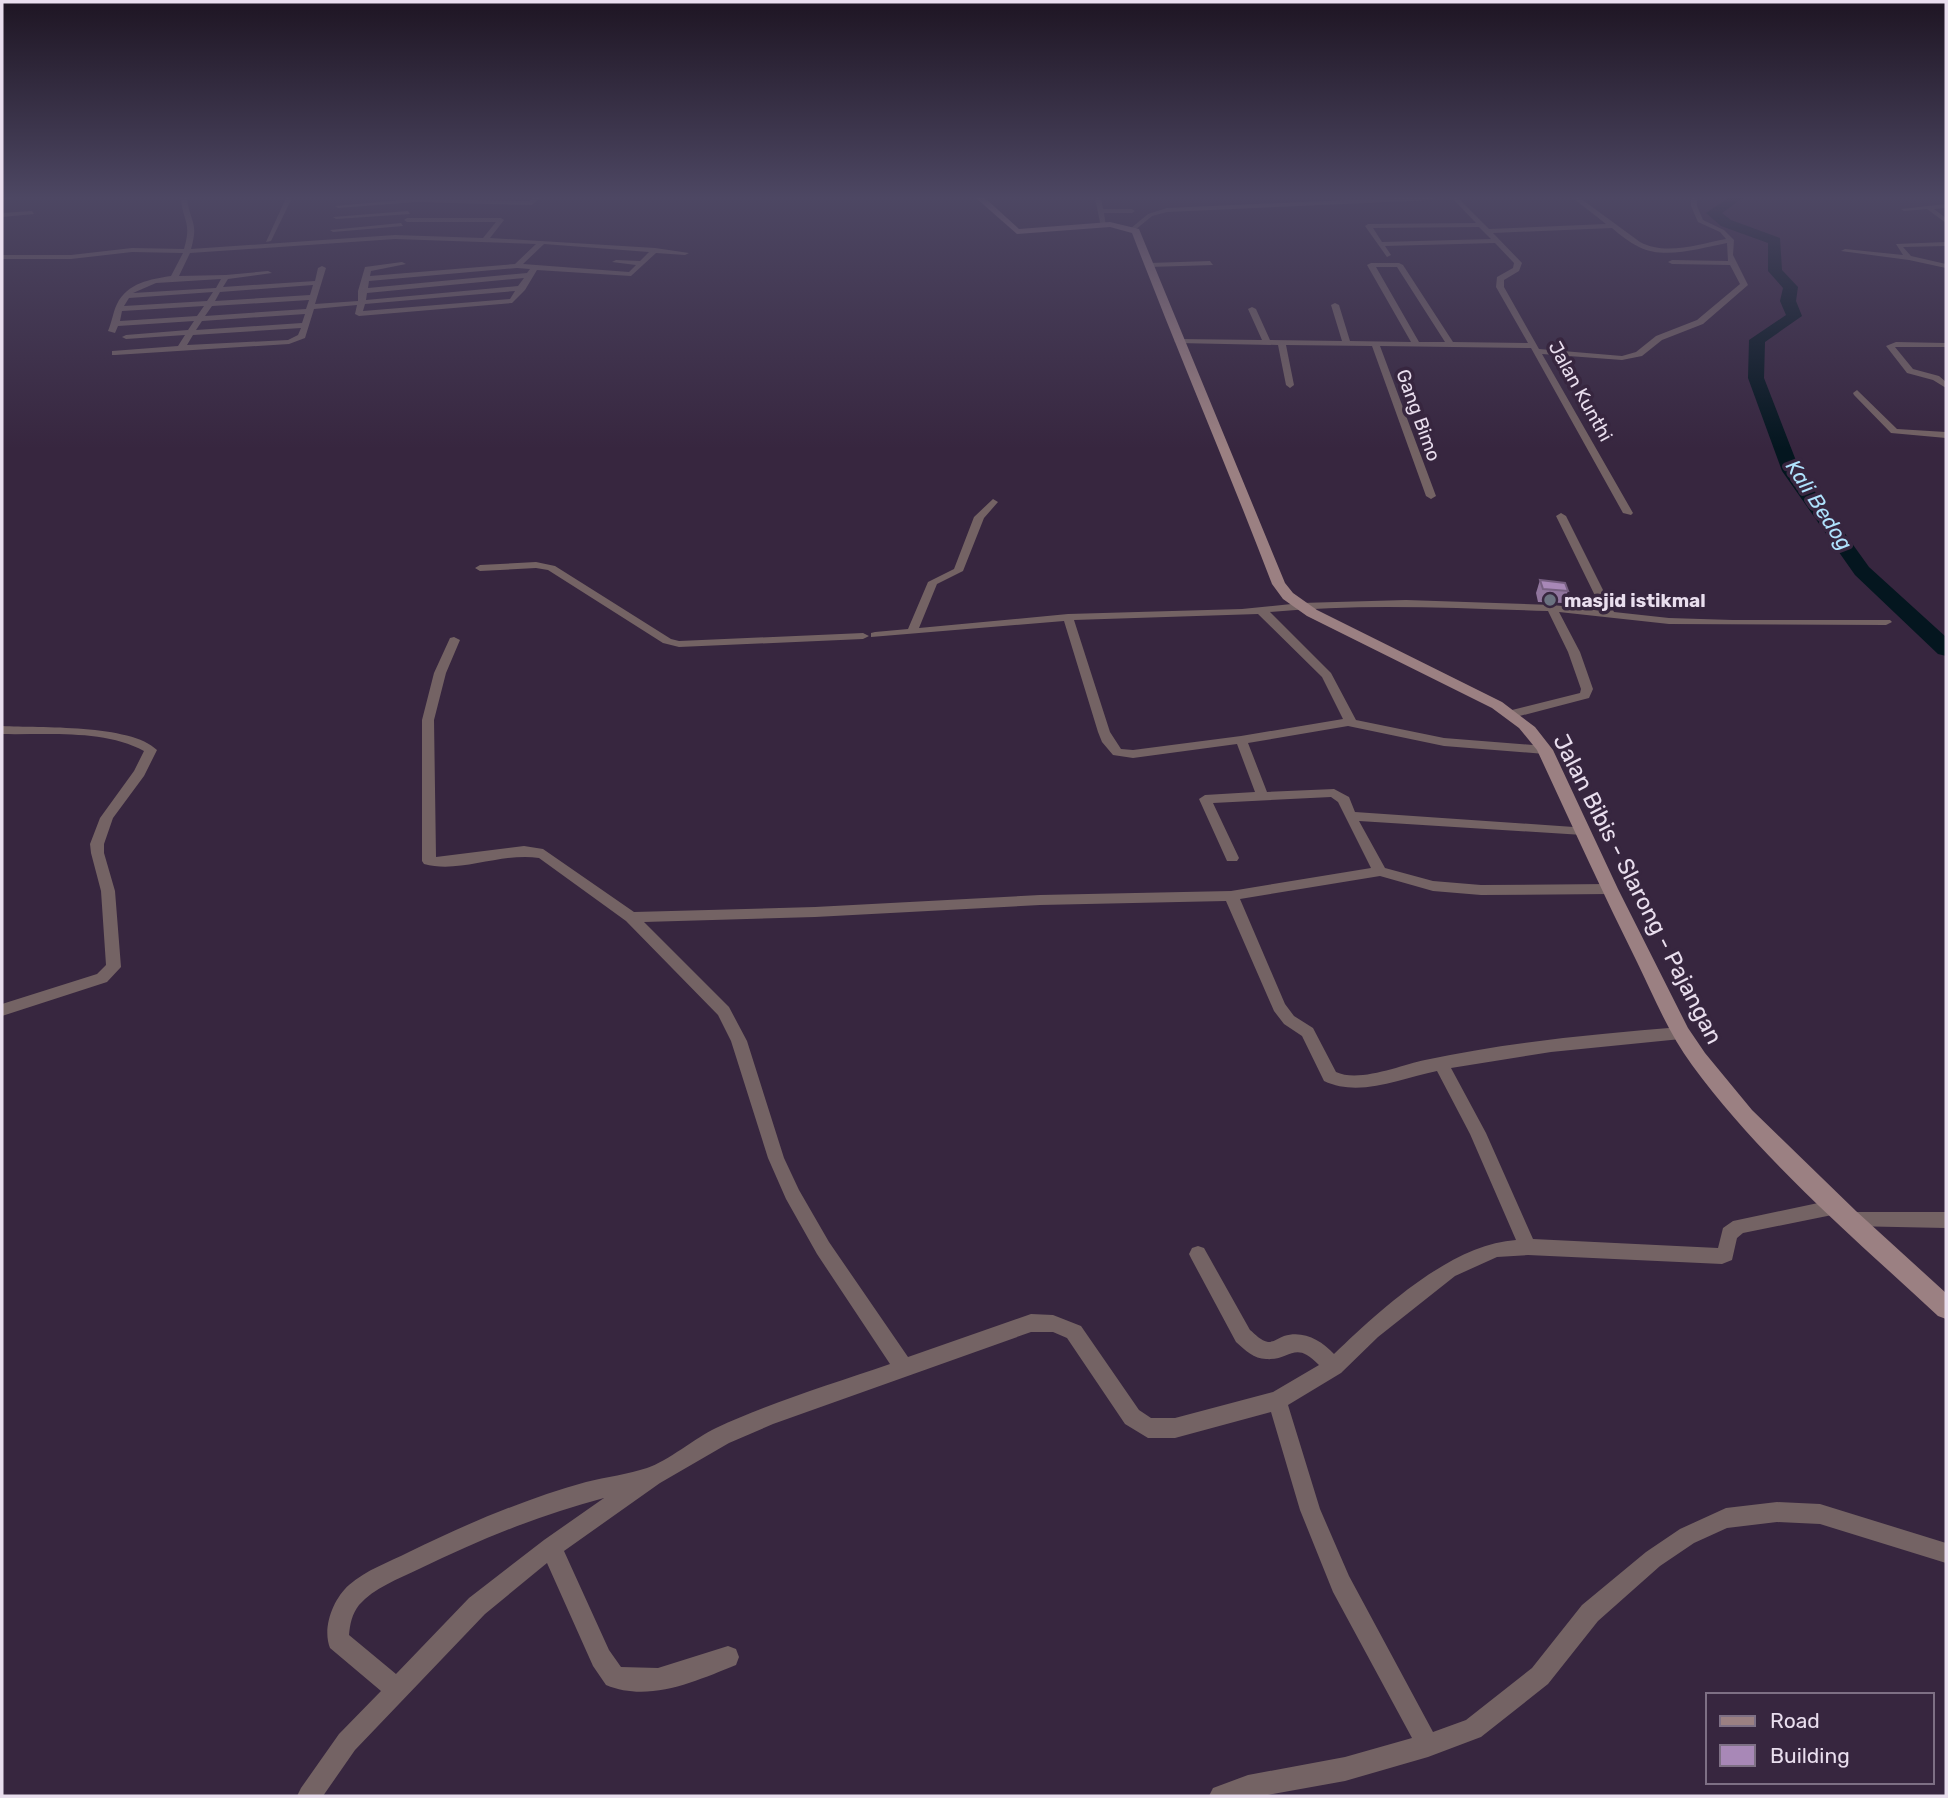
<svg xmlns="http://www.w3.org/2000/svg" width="1948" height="1798" viewBox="0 0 1948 1798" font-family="Rubik,sans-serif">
<rect width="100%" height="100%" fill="#37263f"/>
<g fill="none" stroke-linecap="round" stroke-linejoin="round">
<path fill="#04161f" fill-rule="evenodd" d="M1728,198H1743L1722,213L1731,220L1780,238L1782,270L1798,287L1796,301L1802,316L1765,342L1764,378L1800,471L1869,567L1946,637V656L1938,654L1855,575L1782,471L1748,378L1749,340L1786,315L1780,301L1783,288L1768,271V243L1721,226L1706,213Z"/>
<path fill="#746364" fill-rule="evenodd" d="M2,198H15L2,201Z
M181,198H187C190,223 199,221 191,249L395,235L483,238L496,222H407L404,220L407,218H501L504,220L490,238L655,248L689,253L685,255L656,253L631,276L537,270L525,290L512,303L359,316L355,314L357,305L314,309L305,338L289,344L115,355H112V351L178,346L185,335L126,339L122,337L126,335L188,330L194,321L118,326L115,333L108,331C112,322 113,312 117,304C127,283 151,279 171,276L183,253L132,252L71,259H2V255H71L132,248L184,249C192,221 183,223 181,198ZM395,239L536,244L515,264L370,276L371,271L406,264L402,262L365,267L358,291V301L315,304L326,268L322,266L318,268L315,281L223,287L228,279L272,273L268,271L226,275L179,276L190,253ZM544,244L649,252L640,261L616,260L612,262L636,265L629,272L523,264ZM517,268L530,269L527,273L368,288L369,281ZM524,278L518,286L366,300L367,293ZM221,279L216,288L133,293L156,283ZM313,285L310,295L215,301L220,292ZM515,291L510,299L363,311L365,304ZM213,292L207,301L124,306L129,298ZM309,300L306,309L205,316L212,306ZM204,306L197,316L120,321L122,311ZM305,314L302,323L196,330L202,321ZM301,328L298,335L288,340L187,345L193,335Z
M286,198H292L271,241L266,242Z
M533,198H539L532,205L416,202L338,208L335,206L414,199L530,201Z
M1095,198H1101L1103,209H1132L1135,211L1132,213H1104L1106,226L1101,227Z
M1394,198H1435L1432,200L1167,212L1152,216L1135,230L1130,229L1148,214L1167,208Z
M1452,198H1458L1489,229L1606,224L1573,198H1580L1640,242C1666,256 1699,244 1726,239L1720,232L1698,222L1691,206V198H1697V206L1703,220L1724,230L1734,240L1733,255L1748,285L1703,324L1662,340L1642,356L1622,360L1542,354L1633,513L1631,515L1623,513L1531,348L1380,346L1436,496L1431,499L1426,496L1372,346L1286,345L1294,385L1290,388L1286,385L1278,345L1178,343L1174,341L1178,339L1262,340L1248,309L1252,307L1256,309L1270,340L1342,341L1331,305L1335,303L1339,305L1350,341L1411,342L1367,265L1371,263H1399L1403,265L1453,342L1528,343L1496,287L1497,277L1513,268L1514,263L1495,243L1385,246L1391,255L1387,257L1365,226L1368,224L1476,223ZM1479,227L1491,239L1382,242L1373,228ZM1612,228C1620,235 1629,242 1639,247C1665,260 1700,248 1727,243L1728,261L1672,260L1668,262L1672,264L1730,265L1740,284L1697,320L1656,336L1636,352L1622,356L1539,349L1504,287V280L1519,271L1522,263L1493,233ZM1376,267H1397L1445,342H1419Z
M1946,204V208L1934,209L1946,218V223L1927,209L1904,211L1901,209Z
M32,211L34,214L2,217V213Z
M408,211L410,214L336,219L333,217Z
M401,223L403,226L333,232L330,230Z
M1946,242V246L1903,247L1911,256L1946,264V268L1909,260L1841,251L1845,249L1903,255L1896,244Z
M1210,261L1213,265L1149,267L1145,265L1149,263Z
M1896,342L1946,343V347H1895L1913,369L1939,376L1946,382V388L1933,380L1907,373L1886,346Z
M1857,390L1897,429L1946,432V438L1891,433L1854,395L1853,393Z
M993,499L998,502L984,518L963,571L937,584L919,628L1068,614L1242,609L1301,603L1406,600L1552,605L1602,610L1556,516L1561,513L1566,516L1614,612L1669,618L1733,620H1890L1892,622L1886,625L1669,624L1559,612L1580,652L1593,689L1589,698L1512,718L1506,714L1508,711L1580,693L1581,689L1568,652L1548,611C1455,608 1362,603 1270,612L1331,673L1356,720L1444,738L1545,746L1551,750L1545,754L1444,746L1348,726L1248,743L1267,792L1334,789L1349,797L1355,812L1588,828L1590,831L1588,834L1583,835L1359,821L1385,868L1433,881L1481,885L1609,884L1616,889L1609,894L1481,895L1433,891L1380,876L1240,899L1285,1004L1294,1016L1313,1028L1336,1072C1359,1083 1401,1065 1425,1060C1509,1042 1595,1034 1681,1027L1686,1029L1689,1033L1686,1037L1681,1039L1551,1052L1451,1068L1486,1133L1533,1239L1718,1248L1723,1228L1733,1221L1837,1199L1843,1202L1846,1207L1843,1212H1946V1228L1848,1226L1842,1223L1839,1218L1842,1213L1743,1233L1737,1238L1732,1260L1722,1264L1528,1255L1497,1257L1455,1276L1378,1337L1341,1373L1288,1405L1320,1509L1349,1576L1433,1732L1466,1720L1532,1668L1582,1605L1646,1552L1680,1529L1726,1508L1777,1502L1820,1504L1946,1543V1563L1820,1524L1777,1522L1727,1528L1694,1543L1660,1566L1598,1621L1548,1684L1481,1737L1428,1757L1345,1781L1262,1796H1209L1213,1788L1248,1775L1345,1757L1412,1738L1333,1592L1300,1510L1271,1412L1175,1438H1148L1125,1424L1067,1338L1053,1332H1031L773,1424L729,1443L660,1483L564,1551L609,1650L621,1667L658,1668L728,1646L736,1649L739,1657L736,1665C696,1681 649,1703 606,1685L593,1666L547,1563L485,1614L355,1750L323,1796H297L301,1788L339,1734L381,1691L330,1648C322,1628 333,1599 349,1585C366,1570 389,1562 409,1552C466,1524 525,1499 586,1482C606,1477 629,1474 647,1468C668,1461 695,1438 716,1428C772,1402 832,1384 890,1364L817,1254L786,1199L768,1158L731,1041L718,1015L626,921L539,858C502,852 460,874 424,864L422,861V720L434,673L450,638L454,637L460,640L446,673L434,720L436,857L524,846L543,849L634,912L815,907L1040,895L1231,891L1371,868L1338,802L1331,797L1213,803L1239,858L1237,861H1227L1199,799L1205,795L1255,792L1237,744L1133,758L1113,755L1102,742L1098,732L1064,621L871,637V633L875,632L908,629L928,582L954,569L974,517ZM1258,614L1322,677L1343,719L1241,736L1133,750L1121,749L1110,732L1074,620ZM1226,901L1274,1011L1284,1024L1302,1036L1324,1081C1360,1098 1401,1078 1437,1071L1470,1134L1516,1240C1451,1244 1380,1310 1334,1354C1321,1340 1303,1330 1284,1336C1279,1338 1274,1342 1268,1342C1261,1341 1255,1334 1250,1330L1204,1248L1198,1246L1192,1248L1189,1254L1192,1260L1236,1342C1245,1350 1254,1359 1266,1359C1291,1361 1294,1339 1319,1365L1273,1392L1175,1418H1151L1139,1410L1081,1326L1053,1315L1031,1314L908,1357L829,1242L799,1190L784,1158L747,1041L729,1007L644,922L815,917L1040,905ZM604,1498L544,1540L469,1598L396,1674L349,1635C350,1624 352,1614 359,1605C374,1588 398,1579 419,1569C479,1540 539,1515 604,1498Z
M536,562L555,566L671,639L679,641L863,633L869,636L863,639L679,647L663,643L548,570L536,568L480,571L475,568L480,565Z
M2,726C39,728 131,724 157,750L144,776L113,818L104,844V853L115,891L121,967L107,982L2,1016V1004L97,974L106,965L101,891L91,853L90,844L100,818L134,771L144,751C104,729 47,735 2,734Z"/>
<path fill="#9b8082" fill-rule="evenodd" d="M976,198H985L1019,229L1110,222L1139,229L1285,583L1293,593L1317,610L1502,702L1535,727L1553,750L1618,889L1688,1028L1705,1053L1752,1110L1856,1211L1946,1293V1319L1938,1316C1853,1237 1761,1159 1692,1065C1669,1034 1654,997 1637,962C1602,892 1570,821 1537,750L1519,728L1492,708L1307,616L1283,599L1272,584C1227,466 1177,351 1132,233L1110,227L1017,234Z"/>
</g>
<path fill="#90759d" d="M1540,580L1568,591L1563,603L1538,602L1536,593Z"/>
<path fill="#a888b7" stroke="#765f80" stroke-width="2" d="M1540,580L1565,583L1568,591L1543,589Z"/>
<linearGradient id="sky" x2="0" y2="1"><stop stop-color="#1e1523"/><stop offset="0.44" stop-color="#4d4763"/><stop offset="1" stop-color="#4d4763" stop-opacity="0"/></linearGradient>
<rect width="1948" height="449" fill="url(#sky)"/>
<circle fill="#6b7280" stroke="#37263f" stroke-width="2.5" cx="1550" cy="600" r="7"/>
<g text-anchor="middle" stroke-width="7" stroke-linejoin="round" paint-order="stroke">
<g font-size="19" fill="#e9deee" stroke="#37263f">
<text transform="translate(1581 391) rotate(61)" y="7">Jalan Kunthi</text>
<text transform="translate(1419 415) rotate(70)" y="7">Gang Bimo</text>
</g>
<g font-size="19" font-weight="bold" fill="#e9deee" stroke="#37263f" text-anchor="start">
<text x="1564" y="607">masjid istikmal</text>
</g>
<g font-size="21" font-style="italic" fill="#afe2fd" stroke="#37263f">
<text transform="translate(1819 505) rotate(57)" y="7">Kali Bedog</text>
</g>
<g font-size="23" fill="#e9deee" stroke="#37263f">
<text transform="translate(1638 889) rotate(63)" y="8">Jalan Bibis - Slarong - Pajangan</text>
</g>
</g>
<rect width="1948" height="1798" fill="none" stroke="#e9deee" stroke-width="7"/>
<rect x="1706" y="1693" width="228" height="91" fill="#37263f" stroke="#7e7085" stroke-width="2"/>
<rect x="1720" y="1716" width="35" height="10" fill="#9b8082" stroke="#7e7085" stroke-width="2"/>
<text x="1770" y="1728" font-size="21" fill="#e9deee">Road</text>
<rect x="1720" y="1745" width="35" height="21" fill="#a888b7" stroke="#7e7085" stroke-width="2"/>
<text x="1770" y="1763" font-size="21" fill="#e9deee">Building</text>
</svg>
